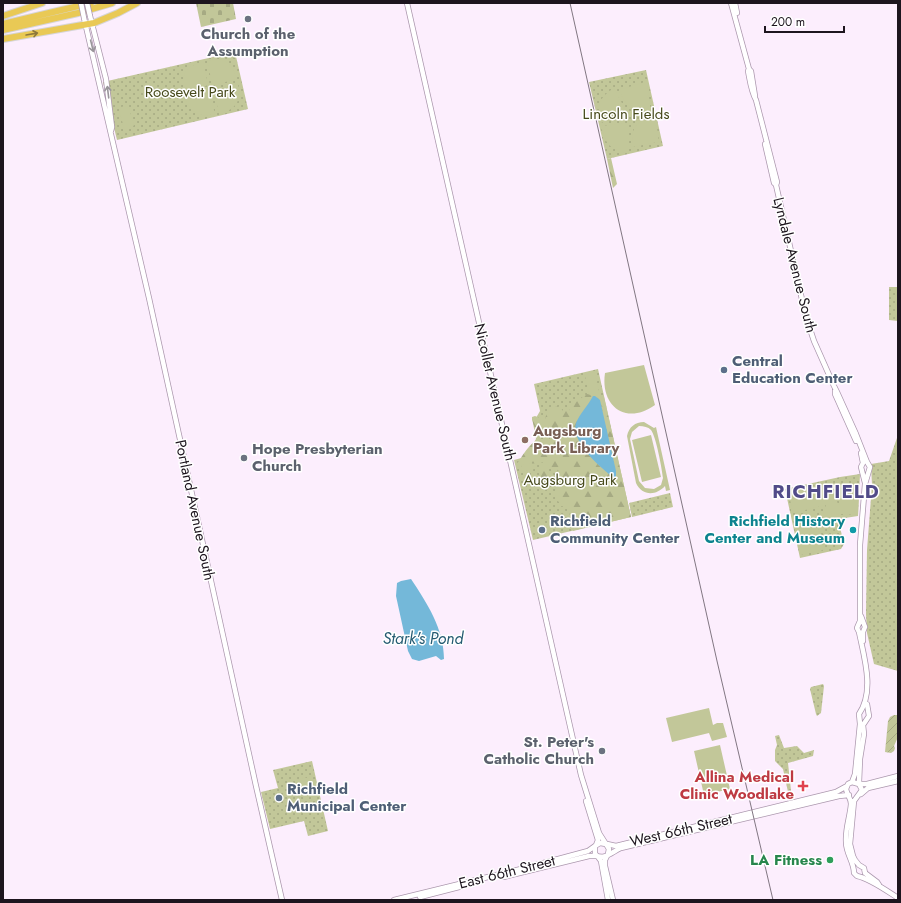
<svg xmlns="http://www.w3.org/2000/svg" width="901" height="903" viewBox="0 0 901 903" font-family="Jost,sans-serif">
<defs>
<pattern id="grass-dots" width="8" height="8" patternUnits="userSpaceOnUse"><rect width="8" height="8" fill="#c2c799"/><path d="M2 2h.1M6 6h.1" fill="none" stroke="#a6aa83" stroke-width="1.8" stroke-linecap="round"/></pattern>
<pattern id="forest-firs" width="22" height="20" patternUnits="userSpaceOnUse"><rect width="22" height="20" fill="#c2c799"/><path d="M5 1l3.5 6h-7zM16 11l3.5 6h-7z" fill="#a6aa83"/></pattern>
<pattern id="cemetery-stones" width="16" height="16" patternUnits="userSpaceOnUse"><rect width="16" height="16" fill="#c2c799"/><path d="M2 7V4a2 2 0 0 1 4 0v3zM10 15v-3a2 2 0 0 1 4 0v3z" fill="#a6aa83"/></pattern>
<pattern id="garden-furrows" width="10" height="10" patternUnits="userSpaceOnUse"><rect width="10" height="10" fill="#c2c799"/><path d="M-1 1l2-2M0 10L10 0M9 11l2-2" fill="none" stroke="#a6aa83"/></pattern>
</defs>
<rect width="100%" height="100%" fill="#fceefd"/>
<path fill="url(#grass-dots)" d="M235,52L248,109L117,140L103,82Z
M646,70L663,146L607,159L589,82Z
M889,287H898V321L889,320Z
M598,369L631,517L533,540L514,460L525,457L536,439L533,423L540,411L534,384Z
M898,435V671L874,664L867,633L866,614L867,550L872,485L871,464L889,461Z
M860,474L858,516L845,518L843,521L839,523L844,544L841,549L800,558L785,489L840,477Z
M670,493L673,507L632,517L629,503Z
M823,684L824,686L821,713L817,716L816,714L810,689L811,687Z
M779,735L784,748L797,746L804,753L814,750L813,756L788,763L792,800L790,801L783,769L775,761V750L777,745L775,736Z
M312,761L328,831L308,836L304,821L270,829L261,792L278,788L273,770Z"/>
<path fill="url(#forest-firs)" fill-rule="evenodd" d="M611,158L617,184L613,188L607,159Z
M587,394L591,395L599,394L604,397L631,517L573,531L568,507L561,506L559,502L555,499L561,478L559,471L553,467L548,469V476L551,481H545L540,475L538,469L545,465L546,462L521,465L517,464C521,458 530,442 538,440C542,439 545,441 550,439V436L545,434H537L532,420V417L535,416L545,420C546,412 551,405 560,407L563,411H569L570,406ZM595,396L600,400L616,471L614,478C599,467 584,452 576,435L593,397Z"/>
<path fill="url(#cemetery-stones)" d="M196,3H233L236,19L201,27Z"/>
<path fill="url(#garden-furrows)" d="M894,715H898V737L894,746L895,748L894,751L891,753L885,752L888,721L890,717Z"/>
<path fill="#c2c799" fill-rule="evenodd" d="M219,59C230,62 234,69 237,79L214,85L212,83L207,61Z
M203,62L208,84L206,86L184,92C181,74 185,66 203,62Z
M645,82L647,84L651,111C635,113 625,106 619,90Z
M238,84C242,101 235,110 219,114L214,91L215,89Z
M614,88L626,111L625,114L601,123C596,105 599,98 614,88Z
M209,90L215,114C198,118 189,112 185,96Z
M126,106L129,108L134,125L132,128L126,130L124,128L119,110L121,107Z
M652,115C655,123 660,134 658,142L633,147C630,128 636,122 652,115Z
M627,123L629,125V152L627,153C609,149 606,144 601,127V126Z
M644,365L655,405C626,426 600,406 605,373Z
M592,372L595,374L599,391L597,395L593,396L589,394L585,376V374Z
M644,422L654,428L656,427L670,490L666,491L665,486C656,496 642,496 636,483L627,436C629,427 635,422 644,422ZM639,426C644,426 648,427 651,430C656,436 662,469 663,478L661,485L654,489L645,488L639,481L630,439L632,432Z
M651,435L661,477L642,482L632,440Z
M532,463L534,469L522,472L521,465Z
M831,482L836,502L838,503L839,506L840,484L859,485L858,515L840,514L841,518L825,521L823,513L826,505L793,513L788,491Z
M815,511L823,550L801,555L793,516Z
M709,708L713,725L717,723H723L727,737L712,741L709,733L672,742L666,718Z
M720,745L730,789L704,795L694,751Z
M304,777L307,778L308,787L306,789L299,791L297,789V781Z"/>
<path fill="#74b8d9" d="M593,396H595L600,400L616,471V478H614C601,468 570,442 576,423C580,413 588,406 593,396Z
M411,579C427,603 444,629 444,659L441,660L436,656L419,661L412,659L408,651L396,596L397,583L401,581Z"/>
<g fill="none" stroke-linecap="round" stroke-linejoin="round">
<g stroke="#ac98ae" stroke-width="6">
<path id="secondary" d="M407,3L581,775L599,833L606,844
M731,3L749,69L751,71L755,96
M735,3L737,13
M90,16L106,79L112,127L111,131
M84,18L149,298L256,786L282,900
M749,69L748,71C750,81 751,91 756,100L777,182L776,185L806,317L814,341L834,386L837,392L856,434L867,462L870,467L865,484L860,545V621L857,628L859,632C864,657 875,691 859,714L860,724L855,774L852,782
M765,144L774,183L775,184
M835,390V394L856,441
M861,453L863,463L861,467L865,483
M861,616L865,627L863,632V641
M859,783L860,759L864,734L863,725L869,716L867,704
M859,784H867L898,776
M861,794L868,788L898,781
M586,801L598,840L596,845
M607,844L616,846L836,792L847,786
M608,854L609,849L606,844L600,843L595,846V854C603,862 613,851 621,848L839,796L849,795
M607,856L605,860V866L613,900
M598,857L601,861L608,900
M504,877L589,856H597
M879,885L877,882L865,873L864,868L859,865L855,860L853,856L850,844L854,801L862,790L859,784L852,782L848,784L846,789C847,795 851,798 851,804C850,817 845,829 846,842C846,854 854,862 854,873L857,876C869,878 887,891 898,898
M420,897L467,885
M394,900L521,869L588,851L595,846"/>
</g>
<g stroke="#d6d5d6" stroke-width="8">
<path id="motorway" d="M3,16L42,3
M3,24L91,3
M3,30L78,13L112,3
M3,39L94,23L118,13L137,3"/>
</g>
<use href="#secondary" stroke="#fff" stroke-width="4.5"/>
<use href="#motorway" stroke="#e9c955" stroke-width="6"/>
<path stroke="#817682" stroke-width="1" d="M570,3L717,661L773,900"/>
<g stroke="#ac98ae" stroke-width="6" stroke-linecap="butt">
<path id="secondary-bridge" d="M81,3L84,18
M87,3L90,16"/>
</g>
<use href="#secondary-bridge" stroke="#fff" stroke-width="4.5"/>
</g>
<defs><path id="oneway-shaft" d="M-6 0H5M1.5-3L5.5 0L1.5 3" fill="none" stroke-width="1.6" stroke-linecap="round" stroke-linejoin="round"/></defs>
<use stroke="#8d783c" href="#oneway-shaft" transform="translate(32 34) rotate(-10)"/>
<g stroke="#99969a">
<use href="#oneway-shaft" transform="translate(92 46) rotate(76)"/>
<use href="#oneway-shaft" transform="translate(108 92) rotate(-97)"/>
</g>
<g fill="#6b7280" stroke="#fff" stroke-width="1.5">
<circle cx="248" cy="19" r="4"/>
<circle cx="244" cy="458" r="4"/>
<circle cx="602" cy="751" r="4"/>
</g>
<g fill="#5c6f8a" stroke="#fff" stroke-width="1.5">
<circle cx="724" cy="370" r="4"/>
<circle cx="542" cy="530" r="4"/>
<circle cx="279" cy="798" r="4"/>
</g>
<circle fill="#8d6e63" stroke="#fff" stroke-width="1.5" cx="525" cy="440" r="4"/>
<circle fill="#0f9aa8" stroke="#fff" stroke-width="1.5" cx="853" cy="530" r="4"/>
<path fill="#e0444e" stroke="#fff" stroke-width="1.5" d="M801 780h4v4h4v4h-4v4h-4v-4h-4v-4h4z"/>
<circle fill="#2e9e5b" stroke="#fff" stroke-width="1.5" cx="830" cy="860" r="4"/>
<g text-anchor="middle" stroke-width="3" stroke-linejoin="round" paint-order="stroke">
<g font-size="15" font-weight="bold" fill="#5b616d" stroke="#fff">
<text x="248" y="39">Church of the<tspan x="248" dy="17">Assumption</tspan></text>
<text x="252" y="454" text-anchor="start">Hope Presbyterian<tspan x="252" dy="17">Church</tspan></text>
<text x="594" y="747" text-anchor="end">St. Peter's<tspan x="594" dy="17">Catholic Church</tspan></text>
</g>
<g font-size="15" fill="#474a1b" stroke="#fff">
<text x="190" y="97">Roosevelt Park</text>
<text x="626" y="119">Lincoln Fields</text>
<text x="570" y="485">Augsburg Park</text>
</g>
<g font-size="15" fill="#1d151e" stroke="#fff">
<text transform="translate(795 265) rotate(76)" y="5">Lyndale Avenue South</text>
<text transform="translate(495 392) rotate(77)" y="5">Nicollet Avenue South</text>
<text transform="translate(195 510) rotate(78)" y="5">Portland Avenue South</text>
<text transform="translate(681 830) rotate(-13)" y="5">West 66th Street</text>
<text transform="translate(507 872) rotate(-14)" y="5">East 66th Street</text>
</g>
<g font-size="15" font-weight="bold" fill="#4e5e75" stroke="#fff" text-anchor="start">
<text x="732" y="366">Central<tspan x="732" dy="17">Education Center</tspan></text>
<text x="550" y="526">Richfield<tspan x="550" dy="17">Community Center</tspan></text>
<text x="287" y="794">Richfield<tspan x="287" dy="17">Municipal Center</tspan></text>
</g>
<g font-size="15" font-weight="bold" fill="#785e54" stroke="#fff" text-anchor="start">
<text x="533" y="436">Augsburg<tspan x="533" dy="17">Park Library</tspan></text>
</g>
<g font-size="15" font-weight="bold" fill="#0d838f" stroke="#fff" text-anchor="end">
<text x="845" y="526">Richfield History<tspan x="845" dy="17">Center and Museum</tspan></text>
</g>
<g font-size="15" font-weight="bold" fill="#be3a42" stroke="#fff" text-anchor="end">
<text x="794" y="782">Allina Medical<tspan x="794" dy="17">Clinic Woodlake</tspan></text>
</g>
<g font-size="15" font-weight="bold" fill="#27864d" stroke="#fff" text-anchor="end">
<text x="822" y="865">LA Fitness</text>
</g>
<g font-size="16" font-style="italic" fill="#255b72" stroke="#fff">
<text x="423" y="644">Stark's Pond</text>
</g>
<g font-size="19" font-weight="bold" letter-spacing="1" fill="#514b89" stroke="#fff">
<text x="826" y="498">RICHFIELD</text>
</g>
</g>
<rect width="901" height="903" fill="none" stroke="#1d151e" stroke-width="8"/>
<path d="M765 26v6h79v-6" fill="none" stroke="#1d151e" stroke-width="2"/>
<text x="771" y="26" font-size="12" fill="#1d151e" stroke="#ffffff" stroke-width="3" paint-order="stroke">200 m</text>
</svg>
